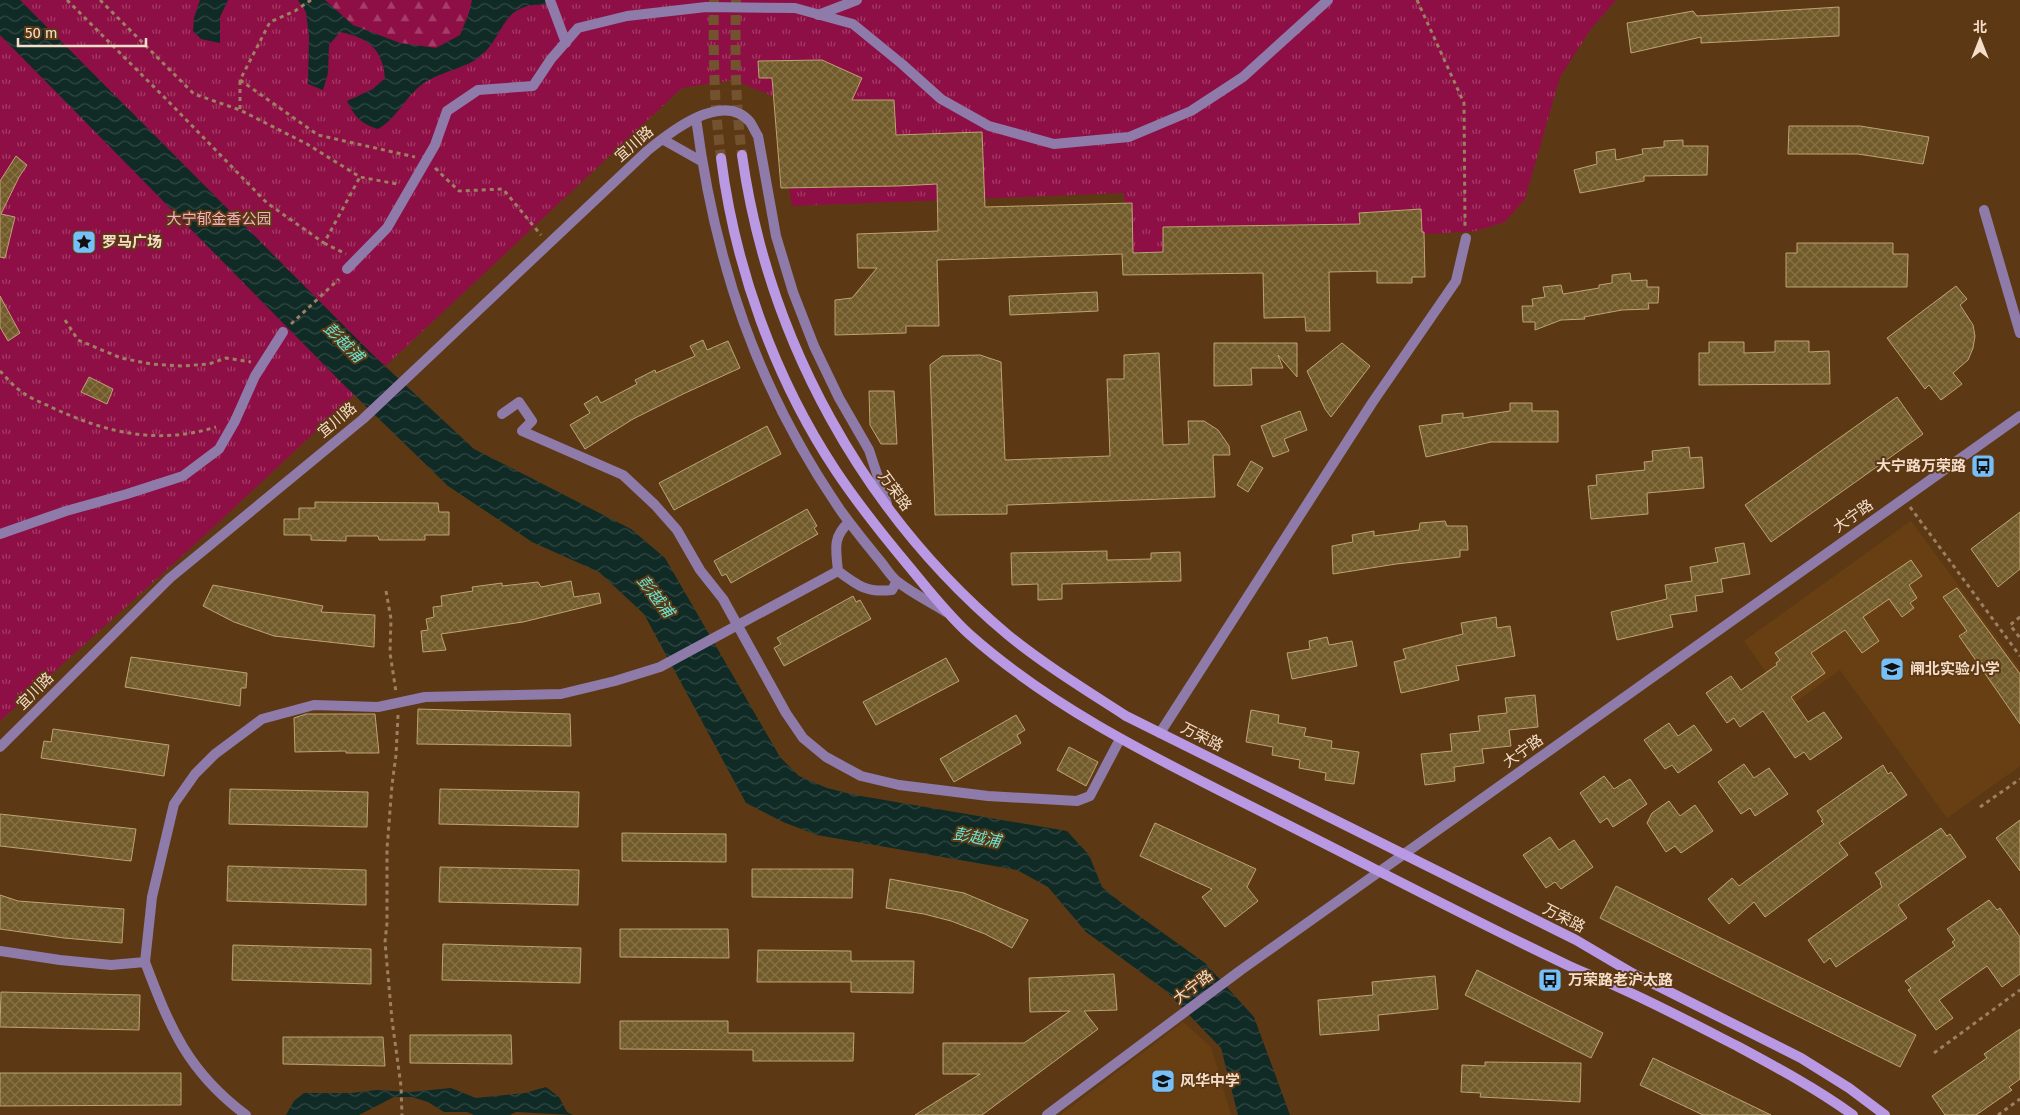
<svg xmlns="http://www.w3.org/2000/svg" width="2020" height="1115" viewBox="0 0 2020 1115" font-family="'Fira Sans','Noto Sans SC',sans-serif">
<defs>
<pattern id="grass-tufts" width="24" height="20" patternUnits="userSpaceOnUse" patternTransform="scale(1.25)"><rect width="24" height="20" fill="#8e0f45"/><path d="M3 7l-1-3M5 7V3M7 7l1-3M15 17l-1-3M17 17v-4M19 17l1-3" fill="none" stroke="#a43d67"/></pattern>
<pattern id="forest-firs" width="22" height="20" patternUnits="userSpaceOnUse" patternTransform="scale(1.25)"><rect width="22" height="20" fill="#8e0f45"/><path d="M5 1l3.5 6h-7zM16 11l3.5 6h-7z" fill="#a43d67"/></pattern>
<pattern id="water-waves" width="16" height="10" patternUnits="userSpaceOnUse" patternTransform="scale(1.25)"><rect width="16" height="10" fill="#102a26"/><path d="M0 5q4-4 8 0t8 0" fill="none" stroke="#334844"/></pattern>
<pattern id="building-cross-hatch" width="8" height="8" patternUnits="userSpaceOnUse" patternTransform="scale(1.25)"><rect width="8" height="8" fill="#725b2b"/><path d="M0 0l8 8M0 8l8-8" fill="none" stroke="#877248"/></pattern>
</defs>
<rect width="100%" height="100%" fill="#5c3914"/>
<path fill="#683f12" d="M1911,521L2020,669V766L1947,818L1840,670L1790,706L1744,641Z
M1183,1022L1211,1047L1231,1115H1060Z"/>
<path fill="url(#grass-tufts)" d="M0,0H1616L1591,29L1560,77L1525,199L1505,222L1476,231L1127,254L1124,193L792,206L773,96L733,80L682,88L203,537L0,721Z"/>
<path fill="url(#forest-firs)" d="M325,0H472L469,13L460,35L437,48L400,43L353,25Z"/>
<path fill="url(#water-waves)" d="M0,0H20L371,353L474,449L631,529L665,558L780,757L799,776L827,788L855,795L1067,831L1089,855L1102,887L1124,905L1205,963L1254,1017L1290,1115H1238L1221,1048L1165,990L1086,932L1048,887L1017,870L817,835L783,822L746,803L644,614L599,572L532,542L448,486L341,382L0,35Z
M200,0H228L220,17V43L201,39L193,31L194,18Z
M298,0H325L353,25L400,43L436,48L460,35L469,13L472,0H556L550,5C499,0 507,36 478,58C464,69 437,72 420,86C404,99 396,119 378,129C360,123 356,118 347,101L373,89L385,78C383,49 367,37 340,32L329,45L328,73L323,90L308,84L309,37L306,12Z
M546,1087L559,1097L567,1112L573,1115L516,1112L510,1115H474L467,1112H444L428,1102L412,1097H394L359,1115H286L294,1101L304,1093H351L376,1090L411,1092L451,1088L476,1098L525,1093Z"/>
<path fill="url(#building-cross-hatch)" stroke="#bca372" d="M1839,7V36L1701,43V37L1631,53L1627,23L1693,11L1697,16Z
M822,60L862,78L852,100H894L896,135L982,132L985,207L1132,203L1133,253L1163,252V227L1360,224L1359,213L1421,209L1422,232H1424L1425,277H1412V283H1377V271L1329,272L1330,331H1306L1305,317L1264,318L1263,273L1123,275L1122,254L937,260L939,326H906V333L835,335V300L852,298L877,268H858L857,234L938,231L937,184L898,186L781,188L772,78H759L758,61Z
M1789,126H1860L1929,137L1923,164L1858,154H1788Z
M1683,140V146H1708L1707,175L1644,176V181L1580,193L1574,170L1597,164L1596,152L1615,149L1616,160L1643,154L1642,149L1664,147V141Z
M16,156L27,165L19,177L1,214L15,217L5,258L0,257V181Z
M1797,243H1893V254H1908L1907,287H1786V253H1797Z
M1630,273L1631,281L1647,280V287H1659L1658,303H1648L1649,309L1622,310L1584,317L1585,319L1561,320L1535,330V322H1523L1522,306H1533L1532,299L1545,297L1543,287L1561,285L1563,294L1599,288V285L1612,283V275Z
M1956,286L1967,299L1960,305L1973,325L1975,336L1973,348L1968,360L1953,373L1962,384L1941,400L1929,385L1925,389L1887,338Z
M1097,292L1098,311L1010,315L1009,296Z
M0,296L20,333L8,341L0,327Z
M703,340L707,350L728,341L740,368L683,394L633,419L585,449L570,425L590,413L584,404L597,396L601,403L637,384L635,380L655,370L656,373L695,356L690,346Z
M1775,341H1809V352L1829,351L1830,384L1699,385V353H1709V342H1744V353L1775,352Z
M1214,343H1297V377L1278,355L1283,368H1251L1252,385L1214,386Z
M1342,343L1370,366L1331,417L1325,409L1307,371Z
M1159,353L1163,445L1189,444L1188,421H1204L1218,430L1229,446L1230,455H1213L1215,497L1007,505V514L935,515L930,365L942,356L980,355L1001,362L1005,460L1110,456L1107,379H1124V355Z
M89,377L113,389L107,404L81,392Z
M869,391H894L897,444H881L870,425Z
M1897,397L1923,434L1771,542L1745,505Z
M1510,403H1532V411H1558V442H1491L1426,457L1419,426L1442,423V415L1463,413V418L1510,411Z
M1300,411L1307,430L1284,439L1289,451L1273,457L1261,426Z
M767,426L781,454L674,510L659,483Z
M1689,447L1690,458L1702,457L1704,488L1647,493L1648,514L1591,519L1588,486L1597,485L1596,475L1645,470L1644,462L1653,461L1652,451Z
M1251,461L1263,468L1248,492L1237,485Z
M315,502L438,503L439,512H449V535H425V540H379L378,536H346V541L311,540V535H284V519H299V508H315Z
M807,509L817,526L814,528L818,534L731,583L726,574L722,576L714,561Z
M2020,512V569L1998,587L1971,549Z
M1445,521L1447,526H1467L1468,550H1460V557L1396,564L1333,574L1332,546L1353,542L1352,535L1374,531V536L1419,530L1420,523Z
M1744,543L1750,574L1721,579L1723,592L1695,596L1697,611L1670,615L1673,627L1617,640L1611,612L1667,599L1665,585L1692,581L1690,567L1718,562L1715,548Z
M1107,551V560L1151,559V553L1180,552L1181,581L1062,584V599L1038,600V584L1012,585L1011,553Z
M1911,560L1922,576L1909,585L1917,598L1910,603L1914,608L1902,617L1889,599L1863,617L1879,641L1862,653L1845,630L1811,653L1825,673L1791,697L1808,722L1824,712L1842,738L1810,760L1804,752L1795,758L1763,711L1740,727L1734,718L1727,723L1706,693L1731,676L1741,690L1777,665L1776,663L1780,660L1775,653Z
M571,581L574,597L599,593L601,603L523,622L441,634L446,650L423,652L421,631L428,630L426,619L434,617L433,607L442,606L441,596L473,591L472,587L502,583V586L538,582L541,587Z
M213,585L323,606L321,612L375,615L374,647L274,636L234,622L203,606Z
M1957,588L2020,674V724L1959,636L1967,631L1943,597Z
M853,596L856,602L860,600L871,619L784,666L774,648L781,644L777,638Z
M1496,617L1497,628L1510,626L1515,656L1456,666L1459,680L1401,693L1394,662L1406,659L1403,649L1463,634L1461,623Z
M1327,637L1329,645L1352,641L1357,666L1292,679L1287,653L1310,649L1309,641Z
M131,657L247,673L246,688H241L240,706L125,687Z
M946,658L959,681L876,725L863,702Z
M1535,695L1538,727L1509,730L1511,746L1482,749L1484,763L1454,767L1455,781L1425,785L1421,754L1452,751L1450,734L1480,731L1478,716L1507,713L1505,698Z
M418,709L570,714L571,746L417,744Z
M1251,710L1279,715L1278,723L1306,728L1304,736L1332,741L1331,748L1359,752L1354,784L1325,780L1326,773L1299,768L1300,760L1272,755L1273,747L1246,742Z
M306,714H375L379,753H346V751L295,752L294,718Z
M1016,715L1025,730L1017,735L1021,743L954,782L940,759Z
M1669,723L1678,736L1694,725L1712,750L1678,773L1672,765L1665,769L1644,740Z
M53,729L169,745L164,776L41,758L44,741L51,742Z
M1069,747L1098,762L1086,786L1057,770Z
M1744,764L1754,778L1769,768L1788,794L1755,816L1750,808L1741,814L1718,782Z
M1883,765L1888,774L1891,772L1907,795L1839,843L1848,855L1765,917L1754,902L1729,924L1708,899L1732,878L1739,886L1824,824L1821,821L1823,820L1817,811Z
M1604,776L1614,789L1630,779L1647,804L1613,827L1607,818L1600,823L1580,793Z
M230,789L368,792L367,827L229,824Z
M440,789L579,792L578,827L439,824Z
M1669,801L1680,816L1695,805L1713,831L1681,853L1675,846L1666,852L1647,823L1652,813Z
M0,814L136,829L131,861L0,846Z
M2020,820V871L1996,838Z
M1155,823L1256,869L1247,887L1258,901L1225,927L1202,897L1212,889L1140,856Z
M1941,828L1947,836L1950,834L1966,857L1898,905L1907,918L1836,967L1830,958L1824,963L1808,940L1882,887L1880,883L1881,882L1875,873Z
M622,833L726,834V862L622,861Z
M1550,837L1559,850L1574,840L1593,867L1561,889L1555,882L1546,888L1523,855Z
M228,866L366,870V905L227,901Z
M440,867L579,870L578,905L439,902Z
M752,869H853L852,898L752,897Z
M890,879L964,893L1028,920L1012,948L985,934L951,921L924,914L886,908Z
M1616,886L1916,1035L1900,1067L1600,918Z
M0,895L18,901L124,909L122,943L64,938L0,929Z
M1989,900L1997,910L2000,908L2020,937V974L2002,987L1987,966L1939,1000L1953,1018L1936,1030L1908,990L1911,988L1905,981L1955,946L1952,942L1955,940L1947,929Z
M620,929H728L729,958L620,957Z
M443,944L581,948L580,983L442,980Z
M233,945L371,949V984L232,980Z
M758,950L851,951V961H914L913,993L851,992V982H757Z
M1477,970L1603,1033L1591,1058L1465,995Z
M1114,974L1117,1010L1084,1011L1098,1029L982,1115H915L980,1074H943V1043H1024L1070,1011L1030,1012L1029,978Z
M1435,976L1438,1009L1378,1015L1379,1030L1320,1035L1318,1000L1373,995L1372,982Z
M1,992L140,995L139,1030L0,1027Z
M620,1021H728V1033H854L853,1061H753V1050L620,1049Z
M2020,1029V1079L2009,1087L2012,1090L1976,1115H1945L1932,1096L1987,1058L1984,1054Z
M410,1035H511L512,1064L410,1063Z
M283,1037H383L385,1066L283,1064Z
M1653,1058L1771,1115H1703L1640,1085Z
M1485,1062L1581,1063L1580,1102L1480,1097L1481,1093L1461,1092L1462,1065L1485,1066Z
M0,1073H181V1105L0,1106Z"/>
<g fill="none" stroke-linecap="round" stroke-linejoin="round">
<path stroke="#73522f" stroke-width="10" stroke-dasharray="10 5" stroke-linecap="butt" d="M714,0C713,53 714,105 721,158
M736,0C735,52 735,103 742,155"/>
<path stroke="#9d7f62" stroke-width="3" stroke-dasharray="4 4" stroke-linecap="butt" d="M67,0L168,101L267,203L324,243L360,177
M100,0L194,94L240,110L307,144L360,177L397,184
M311,0L295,11L270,22L240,80L318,135L415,157
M1417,0L1464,103L1465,227
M240,81V110
M435,168L459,191L503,189L541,235
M324,243L346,254
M65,320L78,340L121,358L151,364L182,366L209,364L226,358L251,362
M291,324L339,279
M0,371C7,378 14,387 22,392C31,399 43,403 53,408C107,433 158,445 216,427
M1910,507L2020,656
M386,591L391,619L390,653L396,692
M2020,617L2010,625L2020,638
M398,715L396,755L392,785L387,849V923L385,942L392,1020L401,1086L402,1115
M1980,807L2020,779
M1934,1053L2020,990
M1998,1115L2020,1099"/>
<path stroke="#8e7baa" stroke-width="10" d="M1984,210L2020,333
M502,414L519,402L532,421L522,431L623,475L655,505L677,530L700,570L723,599L786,713L803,738L826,757L861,776L899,785L988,796L1077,801L1090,796L1120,739
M1160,733L1372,403L1456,281L1466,238"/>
<path stroke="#8e7baa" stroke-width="10" d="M550,0L566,43
M818,15L857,0
M696,118C715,264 757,389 841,511C854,529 867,545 881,562C886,568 891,577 898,582C912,593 930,602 946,612
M662,139L701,161
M347,269L387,228L435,145L447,111L478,90L533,86L551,59L578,28L627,16L706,7L795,8L853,24L902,64L941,99L989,126L1054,144L1129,137L1191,111L1243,77L1328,0
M0,534L66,511L127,494L183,476L219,449L235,421L255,376L283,332
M838,571C836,549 832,538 849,522
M0,747L170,578L363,419L647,151C670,132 723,90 750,122C753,126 755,132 758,136L776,236L793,292L814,346L839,398L869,450L887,504
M0,951L60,960L111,965L145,962C170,1028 188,1072 246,1115
M145,962L152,897L174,804L195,774L215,754L262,719L314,705L378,707L425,697L561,694L615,681L660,667L838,571C858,586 867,593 892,590L897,581
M1047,1115L1241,970L2020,416"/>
<path stroke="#b999e3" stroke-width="10" d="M742,155C768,340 864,514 1008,635C1045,665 1086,690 1126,716L1576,940L1632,973L1801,1058L1849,1088L1885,1115
M721,158C735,268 775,379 836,471C858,504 882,534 907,564C927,588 946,613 969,634C1059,714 1170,765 1276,819C1372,867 1466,917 1563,963C1581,972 1601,979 1620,988C1660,1006 1700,1027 1739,1047C1778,1068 1817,1089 1853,1115"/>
</g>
<defs>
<g id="sight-square" transform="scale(1.25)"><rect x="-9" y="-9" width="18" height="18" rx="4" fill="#77bff7" stroke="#5c3914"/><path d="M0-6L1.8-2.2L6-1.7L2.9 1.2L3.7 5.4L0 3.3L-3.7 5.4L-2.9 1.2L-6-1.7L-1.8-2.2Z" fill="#111"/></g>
<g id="bus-square" transform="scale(1.25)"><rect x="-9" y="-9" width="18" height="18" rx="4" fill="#77bff7" stroke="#5c3914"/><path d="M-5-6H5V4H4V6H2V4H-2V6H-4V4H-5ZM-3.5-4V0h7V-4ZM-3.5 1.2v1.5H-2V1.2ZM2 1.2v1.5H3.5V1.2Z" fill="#111"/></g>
<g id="school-square" transform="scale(1.25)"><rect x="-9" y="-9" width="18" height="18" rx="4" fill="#77bff7" stroke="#5c3914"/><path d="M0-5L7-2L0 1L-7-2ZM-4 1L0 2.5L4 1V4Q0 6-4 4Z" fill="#111"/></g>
</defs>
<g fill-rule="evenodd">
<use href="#sight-square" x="84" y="242"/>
<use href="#bus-square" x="1983" y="466"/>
<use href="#school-square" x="1892" y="669"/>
<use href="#bus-square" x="1550" y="980"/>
<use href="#school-square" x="1163" y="1081"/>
</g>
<g text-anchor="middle" stroke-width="4" stroke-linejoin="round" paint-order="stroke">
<g font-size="15" fill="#f4deca" stroke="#5c3914">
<text transform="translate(634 144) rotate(-41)" y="5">宜川路</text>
<text transform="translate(337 420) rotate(-40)" y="5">宜川路</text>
<text transform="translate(895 491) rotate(54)" y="5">万荣路</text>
<text transform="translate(1853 516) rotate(-35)" y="5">大宁路</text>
<text transform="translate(35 691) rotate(-45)" y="5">宜川路</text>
<text transform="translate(1202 737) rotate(27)" y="5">万荣路</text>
<text transform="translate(1523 751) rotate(-35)" y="5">大宁路</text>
<text transform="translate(1564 918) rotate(27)" y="5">万荣路</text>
<text transform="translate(1193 987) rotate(-37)" y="5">大宁路</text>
</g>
<g font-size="15" fill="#f0b1c0" stroke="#5c3914">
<text x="219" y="224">大宁郁金香公园</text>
</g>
<g font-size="15" font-weight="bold" fill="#f4deca" stroke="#5c3914" text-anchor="start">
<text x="102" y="247">罗马广场</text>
<text x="1966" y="471" text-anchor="end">大宁路万荣路</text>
<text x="1910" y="674">闸北实验小学</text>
<text x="1568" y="985">万荣路老沪太路</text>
<text x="1180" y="1086">风华中学</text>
</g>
<g font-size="16" font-style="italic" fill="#67e5d4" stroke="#5c3914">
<text transform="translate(344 342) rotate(45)" y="6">彭越浦</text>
<text transform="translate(656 596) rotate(52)" y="6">彭越浦</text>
<text transform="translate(977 837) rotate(10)" y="6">彭越浦</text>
</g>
</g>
<g transform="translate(1980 40)" stroke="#5c3914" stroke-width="4" paint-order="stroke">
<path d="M0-4L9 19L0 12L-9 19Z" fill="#f4deca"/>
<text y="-8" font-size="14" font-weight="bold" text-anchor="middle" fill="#f4deca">北</text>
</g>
<path d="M18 38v8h128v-8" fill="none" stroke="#f4deca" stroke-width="2.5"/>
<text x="25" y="38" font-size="15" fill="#f4deca" stroke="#5c3914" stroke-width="4" paint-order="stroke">50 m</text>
</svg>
